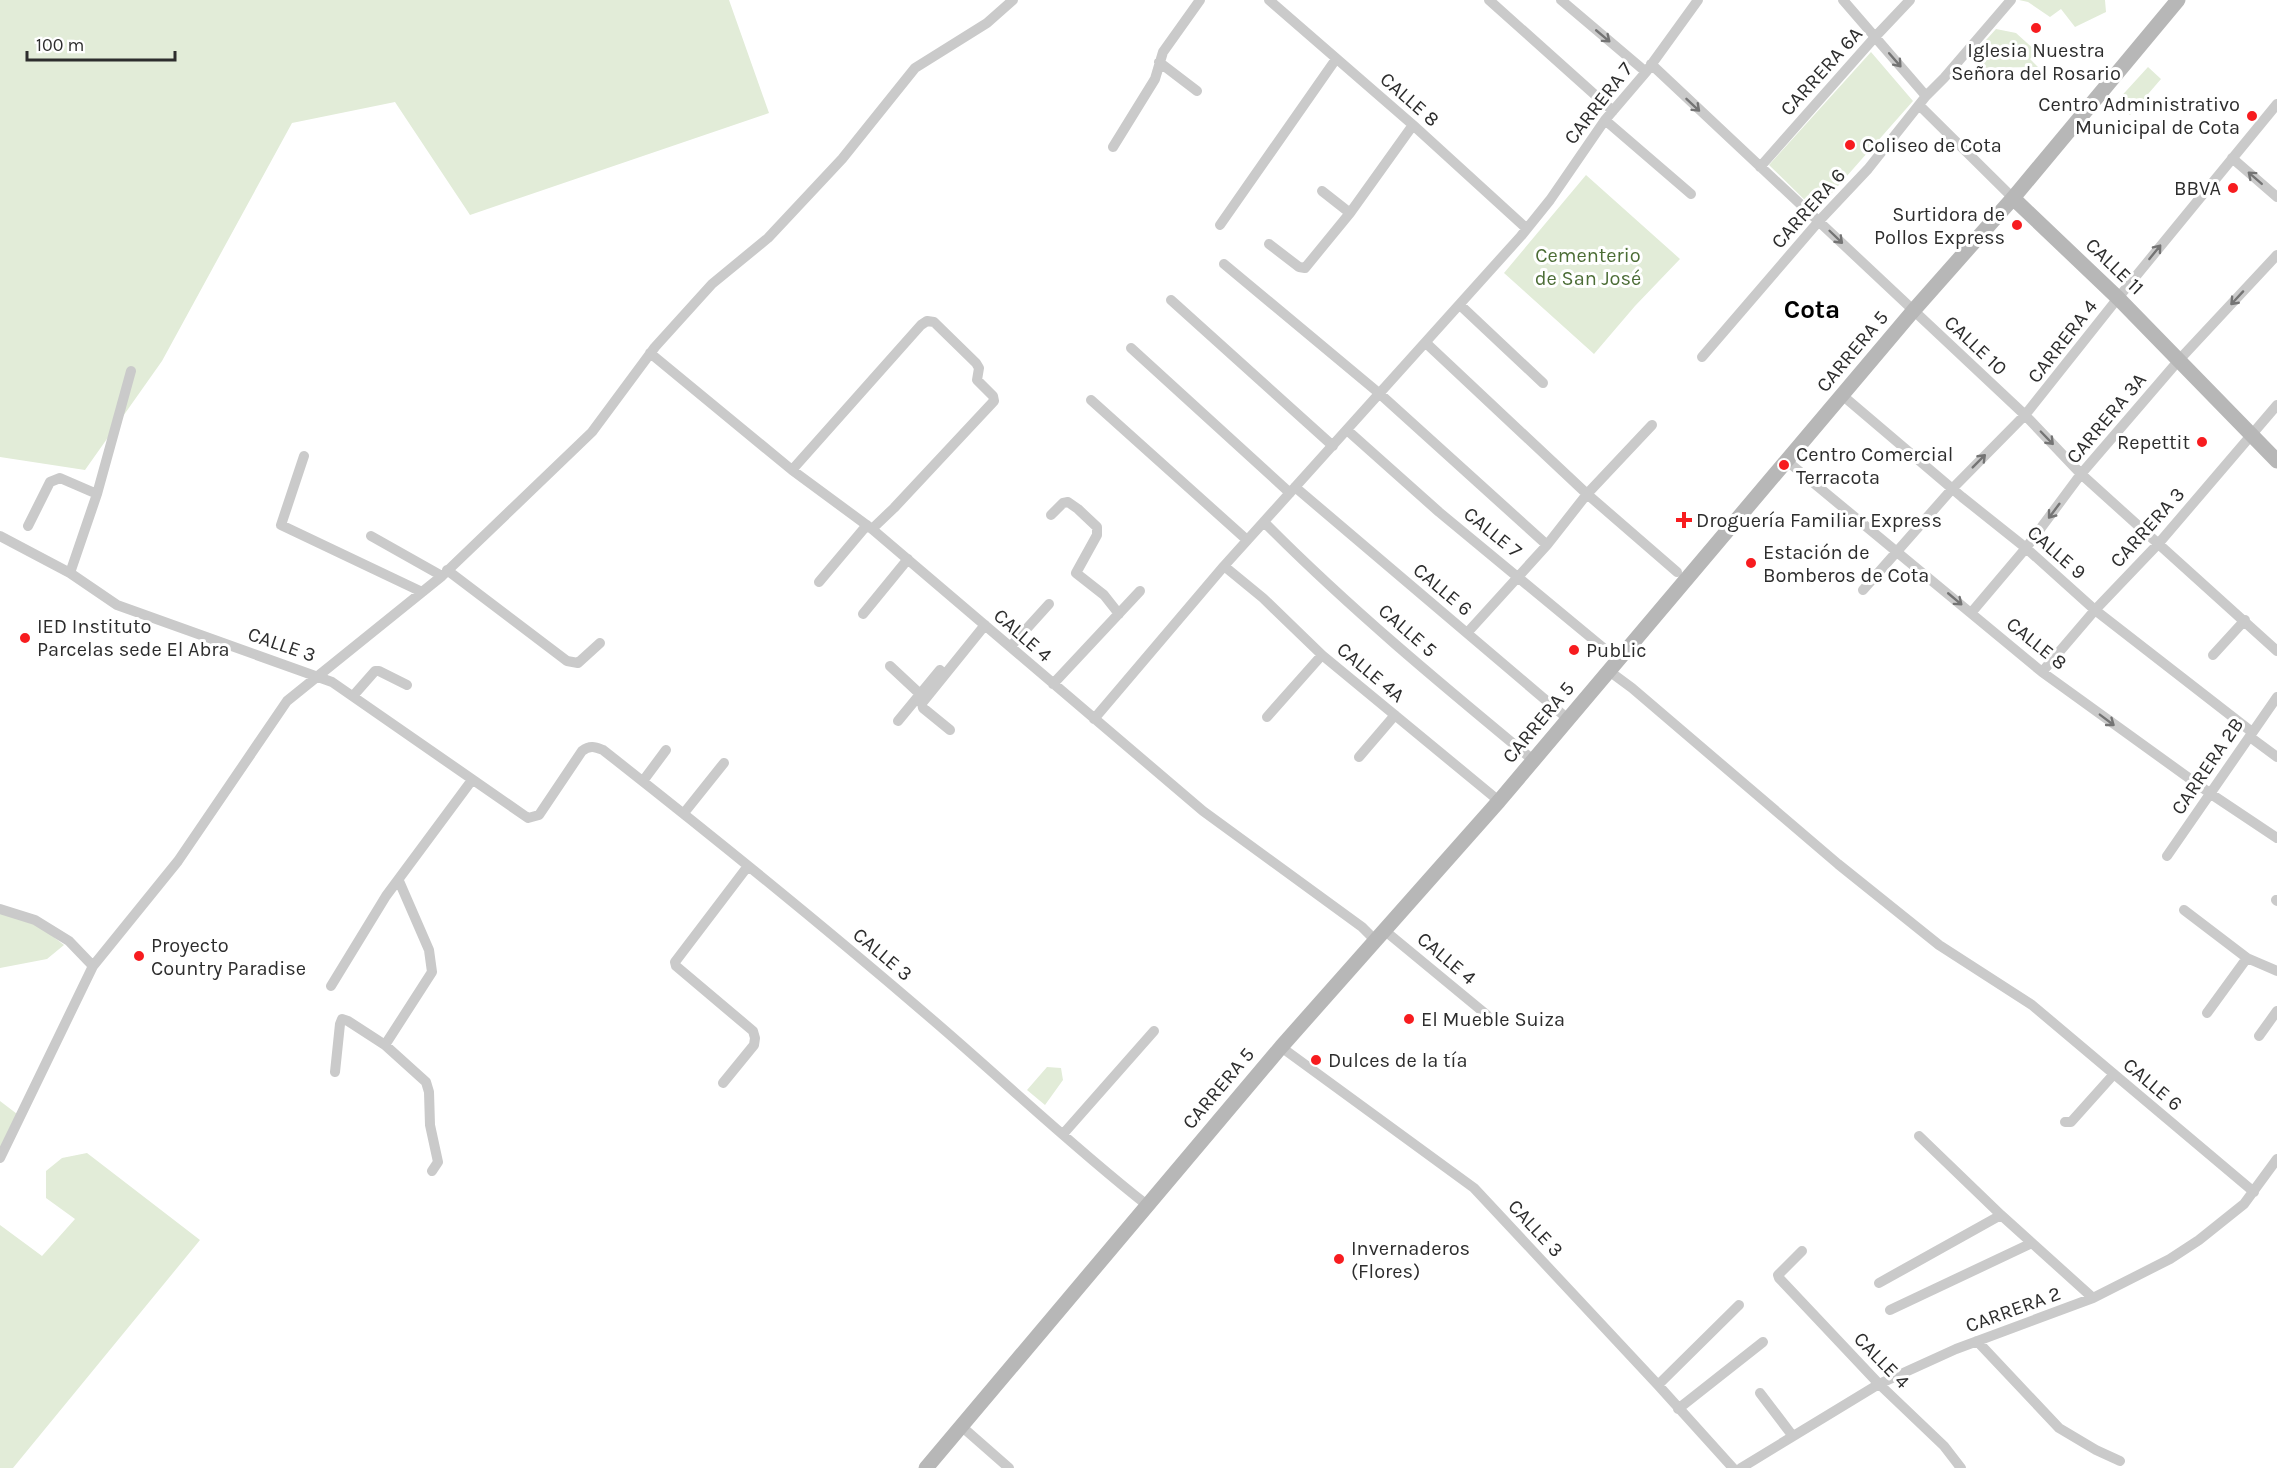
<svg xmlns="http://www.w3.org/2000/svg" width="2277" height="1468" viewBox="0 0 2277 1468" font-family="Karla,sans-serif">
<rect width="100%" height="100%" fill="#fff"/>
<path fill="#e2ecd8" d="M0,0H729L769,113L470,215L395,102L292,123L162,361L85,470L0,457Z
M2019,0H2105L2106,12L2075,27L2061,9L2050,17L2028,2Z
M1996,29L2016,33L2037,52L2030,59L2038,67L1976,68L1997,49L1986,40Z
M1871,52L1913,101L1816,211L1769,165Z
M2148,67L2161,79L2130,115L2116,102Z
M1586,175L1680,259L1635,306L1594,354L1504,273Z
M0,913L34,922L64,945L47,959L0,968Z
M1047,1067L1061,1068L1063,1080L1045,1105L1027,1090Z
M0,1101L21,1117L0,1149Z
M87,1153L200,1240L13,1468H0V1225L42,1256L75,1219L46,1198V1171L62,1158Z"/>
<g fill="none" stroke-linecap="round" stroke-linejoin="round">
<path stroke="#cacaca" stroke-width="10" d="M1269,0L1413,125L1526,228
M1489,0L1613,111
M1561,0L1646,72
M1843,0L1926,96
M1159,62L1197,91
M1651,64L2025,415L2081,474L2277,651
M1919,105L2013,198
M1605,120L1691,194
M1113,147L1155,79L1163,52L1200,0
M2232,158L2277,197
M1760,167L1875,37L1910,0
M1322,191L1350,213
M1220,225L1336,59
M1269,244L1299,267L1305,268L1350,213L1413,125
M1224,264L1380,394L1547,545
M1171,300L1333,446
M1460,305L1543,383
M1426,343L1587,494L1677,572
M1131,348L1290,493
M650,353L792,470L872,529L1203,811L1362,927L1375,940
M1702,357L1819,221L1868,169L1926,96L1944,78L2011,0
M1842,395L1962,497L2026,548L2095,610L2252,732
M1091,400L1247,540
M1347,430L1439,512L1618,660
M304,456L281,525L422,592
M1787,461L2042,672L2211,794L2277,838
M792,470L921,325L927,321L934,322L976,363L979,368L977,380L993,396L994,401L894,508L872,529
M1295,487L1568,719
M1051,515L1063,503L1068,502L1078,509L1097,527V535L1076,573L1104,595L1119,614
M1264,522C1348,607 1441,684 1533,760
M28,526L50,482L60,478L97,494
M0,536L70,573L117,605L332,682L528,818L539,815L582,751C590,745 595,747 603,750C715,838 826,928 934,1021C1005,1082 1073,1147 1147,1205
M371,536L442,576
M1224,566L1263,598L1322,655L1499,801
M447,570L567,661L578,663L600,643
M70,573L97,494L131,371
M819,582L867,525
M1863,590L1952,489L2025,415L2118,298L2277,104
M1971,613L2026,548L2081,474L2179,360L2277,255
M863,614L908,559
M1467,633L1547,545L1587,494L1652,425
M1011,646L1049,604
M2213,655L2245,620
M890,666L920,694
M1609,671L1632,688L1838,864L1939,945L2032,1005L2254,1192
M2042,672L2095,610L2159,543L2277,405
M1053,684L1140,591
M353,696L375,671H379L407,685
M1267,717L1322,655
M1094,719L1224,566L1521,236L1550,200L1605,120L1646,72L1698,0
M898,721L940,670
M950,730L923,708L922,703L985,625
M2250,737L2277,757
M1359,757L1395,715
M643,781L666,750
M684,813L724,763
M2167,856L2277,697
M2276,900L2277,901
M0,909L35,920L69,941L93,966
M2184,910L2247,958L2277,971
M1384,930L1487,1015
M331,986L386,896L472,780
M2207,1013L2247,958
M2259,1036L2277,1011
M385,1045L432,972L429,950L399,881
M1281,1047L1474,1188L1658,1385L1733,1468
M335,1072L340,1024L342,1019L348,1021L385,1045L426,1082L429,1092L430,1125L438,1162L432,1171
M723,1083L754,1045L755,1038L753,1031L676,966L675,962L748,866
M2065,1122H2071L2114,1074
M1064,1133L1154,1031
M1919,1136L2001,1215L2093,1298
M0,1158L93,966L178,861L287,701L442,576L592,432L655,347L712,284L768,238L842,159L915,68L987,23L1013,0
M1802,1251L1778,1275L1779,1278L1879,1384L1944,1446L1961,1468
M1879,1283L2001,1215
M1890,1310L2032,1243
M1977,1341L2059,1428L2096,1450L2120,1461
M1658,1385L1739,1305
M1760,1393L1792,1435
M1678,1409L1763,1342
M960,1425L1009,1468
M1741,1468L1879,1384L1956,1349L2093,1298L2170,1259L2199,1240L2244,1204L2277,1159"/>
<path stroke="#b7b7b7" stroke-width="15" d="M2013,198L2118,298L2277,461
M926,1468L1281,1047L1499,801L1913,311L2013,198L2178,0"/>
</g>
<defs><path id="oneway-shaft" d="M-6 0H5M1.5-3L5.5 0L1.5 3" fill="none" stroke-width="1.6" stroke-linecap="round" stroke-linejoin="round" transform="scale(1.5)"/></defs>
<g stroke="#747474">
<use href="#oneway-shaft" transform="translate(1603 36) rotate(40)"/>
<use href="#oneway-shaft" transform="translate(1895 60) rotate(49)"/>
<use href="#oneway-shaft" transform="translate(1693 105) rotate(43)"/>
<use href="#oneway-shaft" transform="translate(2255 178) rotate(-139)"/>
<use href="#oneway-shaft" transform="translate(1836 237) rotate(44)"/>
<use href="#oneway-shaft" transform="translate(2155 252) rotate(-51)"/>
<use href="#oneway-shaft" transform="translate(2237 298) rotate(133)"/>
<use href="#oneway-shaft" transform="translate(2047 438) rotate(46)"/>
<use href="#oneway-shaft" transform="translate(1979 461) rotate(-45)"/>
<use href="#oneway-shaft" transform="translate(2054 511) rotate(127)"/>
<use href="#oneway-shaft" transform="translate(1955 599) rotate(40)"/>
<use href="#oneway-shaft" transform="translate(2107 720) rotate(37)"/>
</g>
<g fill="#f71c1f" stroke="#fff" stroke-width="2">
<circle cx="2036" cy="28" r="6"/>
<circle cx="2252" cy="116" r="6"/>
<circle cx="1850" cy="145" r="6"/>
<circle cx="2233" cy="188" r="6"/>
<circle cx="2017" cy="225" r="6"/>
<circle cx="2202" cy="442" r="6"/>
<circle cx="1784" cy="465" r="6"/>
<path d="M1681 511h6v6h6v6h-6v6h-6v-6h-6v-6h6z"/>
<circle cx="1751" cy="563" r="6"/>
<circle cx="25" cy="638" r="6"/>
<circle cx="1574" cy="650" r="6"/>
<circle cx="139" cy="956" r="6"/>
<circle cx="1409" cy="1019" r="6"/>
<circle cx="1316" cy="1060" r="6"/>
<circle cx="1339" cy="1259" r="6"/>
</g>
<g text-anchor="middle" stroke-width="6" stroke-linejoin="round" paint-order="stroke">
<g font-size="20" fill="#2d2d2d" stroke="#fff" text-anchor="start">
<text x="2036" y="57" text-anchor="middle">Iglesia Nuestra<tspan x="2036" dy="23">Señora del Rosario</tspan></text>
<text x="2240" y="111" text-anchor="end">Centro Administrativo<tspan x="2240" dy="23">Municipal de Cota</tspan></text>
<text x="1862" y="152">Coliseo de Cota</text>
<text x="2221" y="195" text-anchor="end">BBVA</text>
<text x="2005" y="221" text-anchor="end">Surtidora de<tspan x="2005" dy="23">Pollos Express</tspan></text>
<text x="2190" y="449" text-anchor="end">Repettit</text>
<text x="1796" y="461">Centro Comercial<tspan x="1796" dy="23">Terracota</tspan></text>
<text x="1696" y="527">Droguería Familiar Express</text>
<text x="1763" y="559">Estación de<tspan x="1763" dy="23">Bomberos de Cota</tspan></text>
<text x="37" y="633">IED Instituto<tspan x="37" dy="23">Parcelas sede El Abra</tspan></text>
<text x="1586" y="657">PubLic</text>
<text x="151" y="952">Proyecto<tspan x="151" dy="23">Country Paradise</tspan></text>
<text x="1421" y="1026">El Mueble Suiza</text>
<text x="1328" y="1067">Dulces de la tía</text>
<text x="1351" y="1255">Invernaderos<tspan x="1351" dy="23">(Flores)</tspan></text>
</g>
<g font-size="20" fill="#2d2d2d" stroke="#fff">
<text transform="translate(1821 71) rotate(-48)" y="7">CARRERA 6A</text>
<text transform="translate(1410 99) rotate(41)" y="7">CALLE 8</text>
<text transform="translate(1598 103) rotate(-52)" y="7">CARRERA 7</text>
<text transform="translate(1808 208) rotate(-48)" y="7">CARRERA 6</text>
<text transform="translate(2115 266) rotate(44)" y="7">CALLE 11</text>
<text transform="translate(2062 341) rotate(-52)" y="7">CARRERA 4</text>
<text transform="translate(1976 345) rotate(43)" y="7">CALLE 10</text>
<text transform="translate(1852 351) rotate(-50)" y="7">CARRERA 5</text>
<text transform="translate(2106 418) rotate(-50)" y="7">CARRERA 3A</text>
<text transform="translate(2147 527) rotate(-48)" y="7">CARRERA 3</text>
<text transform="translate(1493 532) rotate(39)" y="7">CALLE 7</text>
<text transform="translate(2057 552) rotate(41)" y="7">CALLE 9</text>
<text transform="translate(1443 589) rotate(40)" y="7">CALLE 6</text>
<text transform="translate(1408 630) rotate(41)" y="7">CALLE 5</text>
<text transform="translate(1023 635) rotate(41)" y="7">CALLE 4</text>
<text transform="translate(2037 643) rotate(39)" y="7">CALLE 8</text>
<text transform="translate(282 644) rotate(19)" y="7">CALLE 3</text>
<text transform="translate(1371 672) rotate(40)" y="7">CALLE 4A</text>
<text transform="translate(1538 722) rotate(-50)" y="7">CARRERA 5</text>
<text transform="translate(2207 766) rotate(-56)" y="7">CARRERA 2B</text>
<text transform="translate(883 954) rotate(40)" y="7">CALLE 3</text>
<text transform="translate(1447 958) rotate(40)" y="7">CALLE 4</text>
<text transform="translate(2153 1084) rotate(40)" y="7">CALLE 6</text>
<text transform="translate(1218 1088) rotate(-50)" y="7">CARRERA 5</text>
<text transform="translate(1536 1228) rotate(47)" y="7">CALLE 3</text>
<text transform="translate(2013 1309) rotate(-20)" y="7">CARRERA 2</text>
<text transform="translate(1882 1360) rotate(46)" y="7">CALLE 4</text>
</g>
<g font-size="20" fill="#4c6d36" stroke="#fff">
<text x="1588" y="262">Cementerio<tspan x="1588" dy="23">de San José</tspan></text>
</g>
<g font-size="26" font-weight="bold" fill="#000" stroke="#fff">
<text x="1812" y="318">Cota</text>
</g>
</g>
<path d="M27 51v9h148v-9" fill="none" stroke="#2d2d2d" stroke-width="3"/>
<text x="36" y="51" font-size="18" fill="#2d2d2d" stroke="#ffffff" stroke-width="4.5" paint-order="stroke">100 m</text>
</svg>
